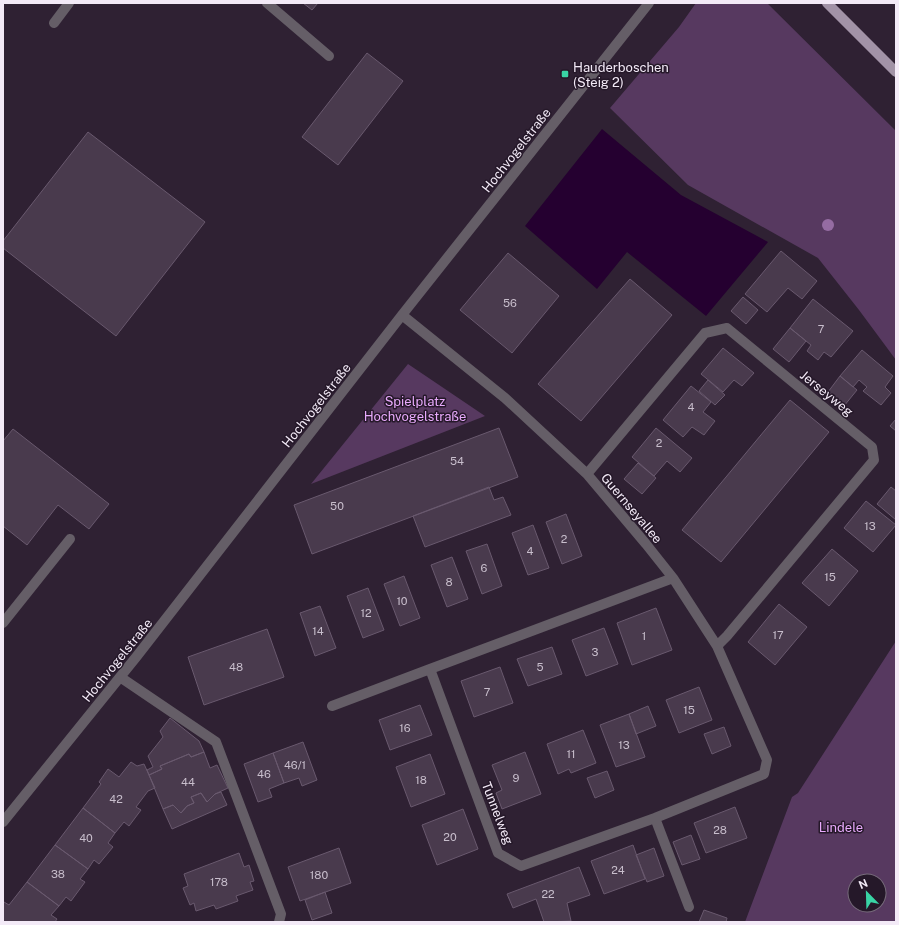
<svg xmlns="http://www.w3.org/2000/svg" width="899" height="925" viewBox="0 0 899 925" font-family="'Public Sans',sans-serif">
<rect width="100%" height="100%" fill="#2f2133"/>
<path fill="#573960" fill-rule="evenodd" d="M696,3H767L896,131V360L859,310L818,258L688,185L610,108L679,27Z
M408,364L485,416L311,484Z
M896,641V922H745L792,797L798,793ZM855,881H879V905H855Z"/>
<path fill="#250030" d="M602,129L681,195L768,242L706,316L627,252L597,289L525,226Z"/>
<path fill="#493a4d" stroke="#69596e" d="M303,3H318L312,10Z
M367,53L403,81L338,165L302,137Z
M88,132L205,222L116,336L3,248V241Z
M781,251L817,281L802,299L788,288L767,312L745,294Z
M508,253L559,296L512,353L460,310Z
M630,279L672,315L581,421L538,384Z
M743,297L758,310L746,324L731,311Z
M813,299L853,331L831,357L824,352L818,360L807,351L811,345L790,328Z
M790,328L806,341L789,362L773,349Z
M723,348L754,373L742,386L734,380L723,392L701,374Z
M862,350L893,376L885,387L891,393L881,405L863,391L867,387L859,380L853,387L840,376Z
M840,376L857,390L844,406L828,392Z
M708,380L725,395L715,405L699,391Z
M691,386L711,402L703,412L715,421L704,435L692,427L683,437L663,420Z
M790,400L829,432L721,562L682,530Z
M896,419V431L890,426Z
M499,428L518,477L312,554L294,505Z
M656,428L692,458L680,472L667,461L654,476L632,457Z
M13,429L109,504L89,529L58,505L27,545L3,526V441Z
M638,463L656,478L642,494L624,479Z
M489,487L494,500L503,497L511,515L425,547L413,516Z
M891,487L896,491V520L877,504Z
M866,501L896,525L873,552L844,528Z
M566,514L582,556L562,564L546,522Z
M533,525L549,568L528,575L512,533Z
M487,544L502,586L482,594L466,551Z
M832,549L858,571L829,606L802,583Z
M452,557L468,599L447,607L431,565Z
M404,576L420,618L400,626L384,584Z
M368,588L384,630L363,638L347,596Z
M779,604L807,627L775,665L748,642Z
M320,606L336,648L315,656L300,613Z
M656,608L672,650L632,665L617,623Z
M604,628L618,664L586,676L572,640Z
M267,629L284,677L204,705L188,657Z
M552,647L562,674L528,686L517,659Z
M500,667L513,703L474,717L461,681Z
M699,687L712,720L679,733L666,700Z
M420,705L432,735L390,750L379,720Z
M648,706L656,726L636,734L629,714Z
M629,714L645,757L616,767L600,725Z
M170,718L199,741L204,752L191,757L189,754L160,766L162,769L149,775L147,770L153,767L148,756L163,737L160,731Z
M724,727L731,746L712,754L704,734Z
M583,730L596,763L571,773L569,769L558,774L547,744Z
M303,742L317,780L302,786L299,778L284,783L273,753Z
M204,752L210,768L217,765L228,788L215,794L207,802L201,793L191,797L194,803L187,806L181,813L173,805L163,809L149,775L162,769L160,766L189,754L191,757Z
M525,752L541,794L502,809L496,793L502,790L492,765Z
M273,753L284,783L269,789L272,797L258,802L244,764Z
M430,754L445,794L411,807L396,767Z
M131,762L137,766L144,764L155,788L148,791L136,807L141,810L129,826L124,822L115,833L83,808L101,784L99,782L108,769L119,777Z
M607,771L614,790L595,798L587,778Z
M221,792L227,805L172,829L163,809L173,805L181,813L187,806L194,803L191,797L201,793L207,802L215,794Z
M735,807L747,838L706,853L694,823Z
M83,808L115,833L108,843L113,847L99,864L94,860L88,869L55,845Z
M463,809L478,849L437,865L422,825Z
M691,835L700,859L682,865L673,842Z
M55,845L88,869L80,879L85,882L71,901L66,897L59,906L27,882Z
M633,845L645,879L604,894L591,861Z
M339,848L351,883L300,901L288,867Z
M654,848L664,876L647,882L636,855Z
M239,853L244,867L249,865L254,881L250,882L253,890L236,896L238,901L216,909L214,905L196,911L194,903L190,905L183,888L188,886L184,874Z
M579,867L590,895L567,903L571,921L544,922L536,899L513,908L507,894Z
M27,882L59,906L51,915L57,919L55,922H3V903L4,902L9,905Z
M325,892L332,913L312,920L305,900Z
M704,910L727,918L726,922H699Z"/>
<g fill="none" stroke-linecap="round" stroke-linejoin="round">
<path stroke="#655e67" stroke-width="10" d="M267,3L329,56
M54,23L69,3
M402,315L505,398L587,474L646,544L673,578L717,646L767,760L764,774L655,818L521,866L498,853L430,669L673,578
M587,474L705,333L727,328L872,447L874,460L727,636L717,646
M3,623L70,539
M120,677L216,742L281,914L279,922
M332,706L430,669
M655,818L689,907
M3,822L137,656L402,315L649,3"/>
<path stroke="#a293a7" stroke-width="10" d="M827,3L896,72"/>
</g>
<circle fill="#956ca2" cx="828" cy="225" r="6"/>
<rect fill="#39d4a5" stroke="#251829" stroke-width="1.5" x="561" y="70" width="8" height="8" rx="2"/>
<g text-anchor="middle" stroke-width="3" stroke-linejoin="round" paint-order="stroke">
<g font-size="11" fill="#c8becc">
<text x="510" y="307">56</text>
<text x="821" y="333">7</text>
<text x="691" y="411">4</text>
<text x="659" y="447">2</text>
<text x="457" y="465">54</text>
<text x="337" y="510">50</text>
<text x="870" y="530">13</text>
<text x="564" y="543">2</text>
<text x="530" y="555">4</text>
<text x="484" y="572">6</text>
<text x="830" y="581">15</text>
<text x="449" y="586">8</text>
<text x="402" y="605">10</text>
<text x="366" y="617">12</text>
<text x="318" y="635">14</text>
<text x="778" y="639">17</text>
<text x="644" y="640">1</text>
<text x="595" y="656">3</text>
<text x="236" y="671">48</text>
<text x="540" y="671">5</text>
<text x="487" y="696">7</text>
<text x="689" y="714">15</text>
<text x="405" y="732">16</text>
<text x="624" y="749">13</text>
<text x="571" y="758">11</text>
<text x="295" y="769">46/1</text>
<text x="264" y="778">46</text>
<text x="516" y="782">9</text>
<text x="421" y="784">18</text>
<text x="188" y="786">44</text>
<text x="116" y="803">42</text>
<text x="720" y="834">28</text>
<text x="450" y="841">20</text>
<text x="86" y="842">40</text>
<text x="618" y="874">24</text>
<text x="58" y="878">38</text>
<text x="319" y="879">180</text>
<text x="219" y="886">178</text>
<text x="548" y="898">22</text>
</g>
<g font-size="13" fill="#f3eaf7" stroke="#251829" text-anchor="start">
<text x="573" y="72">Hauderboschen<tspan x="573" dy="15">(Steig 2)</tspan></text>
</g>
<g font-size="13" fill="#f3eaf7" stroke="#251829">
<text transform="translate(516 150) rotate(-52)" y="5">Hochvogelstraße</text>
<text transform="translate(827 393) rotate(39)" y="5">Jerseyweg</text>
<text transform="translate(316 405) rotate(-52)" y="5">Hochvogelstraße</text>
<text transform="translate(632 508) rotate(50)" y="5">Guernseyallee</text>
<text transform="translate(117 660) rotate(-51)" y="5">Hochvogelstraße</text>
<text transform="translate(498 813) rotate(69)" y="5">Tunnelweg</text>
</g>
<g font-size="13" fill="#e8aafc" stroke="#251829">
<text x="415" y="406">Spielplatz<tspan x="415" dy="15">Hochvogelstraße</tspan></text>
<text x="841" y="832">Lindele</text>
</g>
</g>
<rect width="899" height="925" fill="none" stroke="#f3eaf7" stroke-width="8"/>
<g transform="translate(867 893) rotate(337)"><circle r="19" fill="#251829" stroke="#776c7b"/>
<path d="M0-3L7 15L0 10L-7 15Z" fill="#39d4a5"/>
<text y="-6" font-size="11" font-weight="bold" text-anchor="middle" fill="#f3eaf7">N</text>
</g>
</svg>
